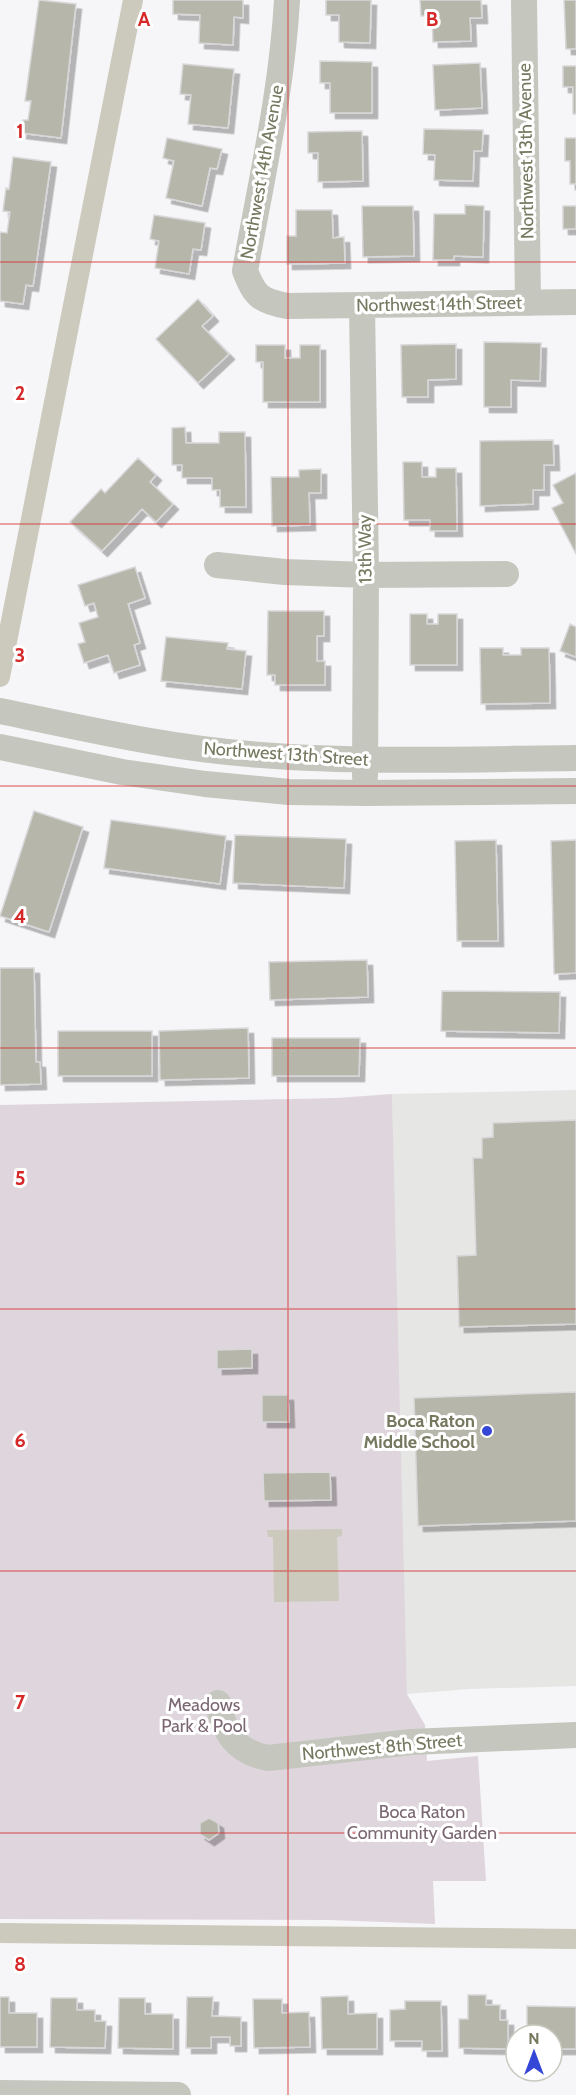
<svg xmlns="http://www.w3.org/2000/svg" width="576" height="2095" viewBox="0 0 576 2095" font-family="Cabin,sans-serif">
<defs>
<filter id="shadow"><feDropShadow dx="5.5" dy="5.5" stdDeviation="0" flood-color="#0004"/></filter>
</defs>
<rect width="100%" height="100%" fill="#f6f5f7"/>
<path fill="#e6e6e5" d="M576,1090V1686L469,1689L407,1694L396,1347L392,1094Z"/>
<path fill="#ded6dc" d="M392,1094L407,1694L425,1725L427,1761L478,1756L486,1881H433L435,1924L330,1920L0,1919V1105L337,1098Z"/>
<path fill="#cbcabd" d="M342,1529V1536L337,1537L339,1601L274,1602L273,1537H268L267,1530Z"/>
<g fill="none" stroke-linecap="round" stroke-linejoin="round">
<path stroke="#cbcabd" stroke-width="20" d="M0,677L133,0
M0,1933L576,1939"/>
</g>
<path fill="#b6b7aa" stroke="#d8d7d9" stroke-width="1.5" filter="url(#shadow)" d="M39,0L76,4L61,138L21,133L23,120H28L31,101H25Z
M173,0H243V18L234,17L233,45L199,43L200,15L173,14Z
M326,0H371L370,43L339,42V15H326Z
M420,0H481L482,18H470L471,41L433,42L432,16H421Z
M564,0H576V49H566Z
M320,61L372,62V113H330V83H320Z
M480,63L482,108L435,110L433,65Z
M183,64L234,69L228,128L188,124L191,95L180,94Z
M563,66H576V114H573V87H563Z
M424,129L483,130L482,151H474L473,181L434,180L435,155L423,154Z
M362,131L363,181L318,182V153H308V132Z
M167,138L222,149L217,169L210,168L202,206L166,198L174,161L163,158Z
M565,138H576V184H570V161H565Z
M13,157L51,162L33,286L26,285L23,304L0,301V232L7,233L10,212L3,211L6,188L9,189Z
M465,205L484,206L483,257L454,256V260H433L434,214H465Z
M362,206H413L414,256L363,257Z
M563,206H576V229H563Z
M296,210H332L333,238L344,237L345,263L287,264V236H296Z
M154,215L205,223L201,250L193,249L189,274L155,268L159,241L150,239Z
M198,299L213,316L202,326L229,354L198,383L156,339Z
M484,342L541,343L540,381L511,380V407H484Z
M456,344V379L428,380V397H402L401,345Z
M256,345H285V358H300V345H320V402H263V362H256Z
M185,427L186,443H219V432H245L246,507H220V490H212V478H182V465H172V428Z
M553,440L554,465H544V490H533V504L480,506V441Z
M138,458L156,475L150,482L173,504L156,522L142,509L102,551L70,522L101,489L105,493Z
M403,462H422V477H436V468H456L457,531H430V520H404Z
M321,469V493H309L310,525L272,526L271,477H299V470Z
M576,473V554L552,508L563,503L553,485Z
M135,567L145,598L128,604L140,643L134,645L140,665L114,673L108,655L84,663L78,644L85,642L79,623L98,617L94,603L85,606L78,585Z
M268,611H324V636H317V661H325V685H275V675H267Z
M410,614H427V624H438V614H457V665H410Z
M570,624L576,627V657L560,651Z
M166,637L228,643L227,649L246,651L242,689L161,681Z
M480,648H503V655H521V648H549L550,703L481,704Z
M34,811L83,827L49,932L0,916Z
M111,820L226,836L220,884L104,868Z
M235,835L346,839L344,888L233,883Z
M496,840L498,941H457L455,841Z
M576,840V973L554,974L551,841Z
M367,960L368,997L270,1000L269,962Z
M0,968H34L36,1062H40L41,1084L0,1085Z
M442,991L560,992L559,1033L441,1031Z
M248,1028L249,1078L160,1080L159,1031Z
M58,1031H152V1076H58Z
M272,1038H360L359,1076H272Z
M576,1120V1324L459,1327L457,1256L476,1255L473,1158H482V1138L493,1137V1123Z
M252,1349V1368L217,1369V1350Z
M576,1392V1521L418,1526L414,1398Z
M262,1395H288L289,1422H262Z
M330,1472L331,1500L264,1501L263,1473Z
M209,1818L218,1823L219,1833L209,1840L200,1834V1823Z
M468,1995H486V2005H500V2020H508V2049L459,2048V2019H468Z
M348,1996V2014L377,2013V2049H322L321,1997Z
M0,1997H9V2013H37V2047H0Z
M187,1997H213L212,2016L241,2017V2046H230V2037H211V2048H186Z
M51,1998H77V2010H95V2021H106L105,2048L50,2047Z
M119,1998H145V2014H173V2049L118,2048Z
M253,1999H282V2013L309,2012L310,2047L254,2048Z
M405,2001H441L442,2051H422V2041H390V2010L405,2009Z
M527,2006L576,2007V2049H552V2035H527Z"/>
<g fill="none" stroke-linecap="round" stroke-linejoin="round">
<path stroke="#c5c6be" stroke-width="26" d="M287,0C282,91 261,181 245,271C255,296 260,301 287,306L576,302
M524,0L528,303
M362,305L366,575L365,776
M217,565L285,572L366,575L506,574
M0,711C87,729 173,749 261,755C366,763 471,759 576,758
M0,747L122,772L205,784L289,792L365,793L576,791
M218,1703C224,1733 236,1752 268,1758L411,1742L576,1735
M0,2093L178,2095"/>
</g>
<path fill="none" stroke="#d62828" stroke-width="1.5" stroke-opacity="0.55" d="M288,0V2095M0,262H576M0,524H576M0,786H576M0,1048H576M0,1309H576M0,1571H576M0,1833H576"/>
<circle fill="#3547d7" stroke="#fff" stroke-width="2" cx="487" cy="1431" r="6"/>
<g text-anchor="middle" stroke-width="6" stroke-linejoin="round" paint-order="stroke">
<g font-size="18" fill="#76785f" stroke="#fff">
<text transform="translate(526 151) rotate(-91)" y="6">Northwest 13th Avenue</text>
<text transform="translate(262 172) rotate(-80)" y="6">Northwest 14th Avenue</text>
<text transform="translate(439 304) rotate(-1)" y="6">Northwest 14th Street</text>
<text transform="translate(365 549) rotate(-91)" y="6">13th Way</text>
<text transform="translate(286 754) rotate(4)" y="6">Northwest 13th Street</text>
<text transform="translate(382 1747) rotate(-5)" y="6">Northwest 8th Street</text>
</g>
<g font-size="18" font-weight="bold" fill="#76785f" stroke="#fff" text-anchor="end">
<text x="475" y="1427">Boca Raton<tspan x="475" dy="21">Middle School</tspan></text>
</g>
<g font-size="18" fill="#7b6772" stroke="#fff">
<text x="204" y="1711">Meadows<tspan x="204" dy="21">Park &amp; Pool</tspan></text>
<text x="422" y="1818">Boca Raton<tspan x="422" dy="21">Community Garden</tspan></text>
</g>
</g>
<g font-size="20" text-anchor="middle" font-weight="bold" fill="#d62828" stroke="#fff" stroke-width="6" stroke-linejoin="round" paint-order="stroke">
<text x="144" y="26">A</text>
<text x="432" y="26">B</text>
<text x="20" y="138">1</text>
<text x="20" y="400">2</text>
<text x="20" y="662">3</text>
<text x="20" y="923">4</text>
<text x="20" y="1185">5</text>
<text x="20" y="1447">6</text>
<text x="20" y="1709">7</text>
<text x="20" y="1971">8</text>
</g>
<g transform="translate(534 2053)"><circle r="28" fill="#ffffff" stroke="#c8c9bf" stroke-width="1.5"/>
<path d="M0-4.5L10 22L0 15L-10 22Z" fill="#3547d7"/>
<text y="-9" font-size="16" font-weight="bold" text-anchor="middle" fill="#76785f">N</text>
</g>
</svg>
